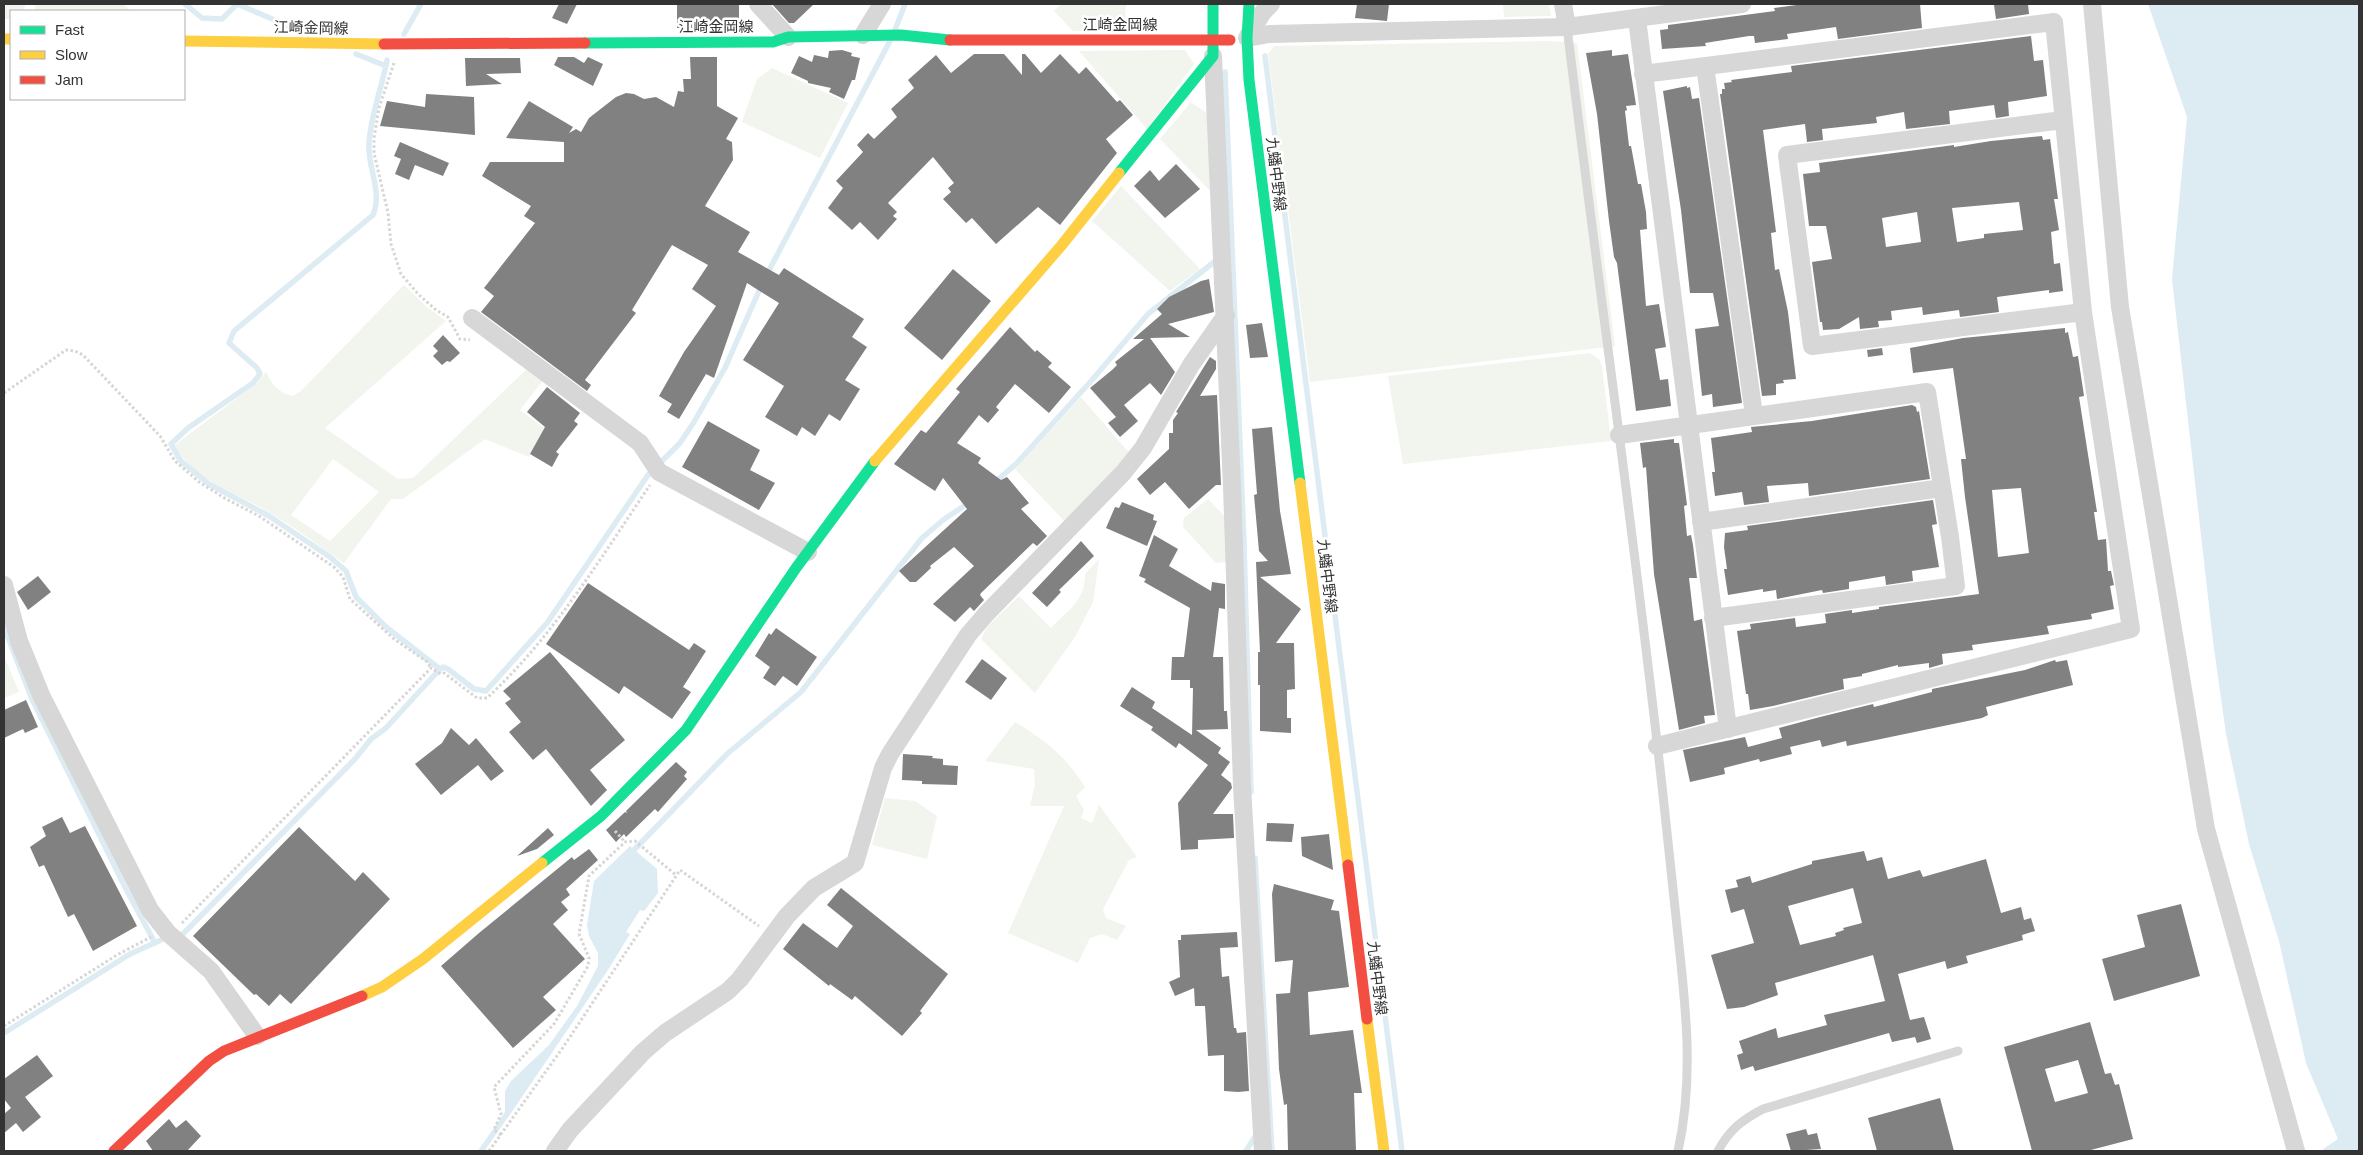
<svg xmlns="http://www.w3.org/2000/svg" width="2363" height="1155" viewBox="0 0 2363 1155" font-family="Arial,'Noto Sans JP',sans-serif">
<rect width="100%" height="100%" fill="#fff"/>
<path fill="#f1f5ed" fill-rule="evenodd" d="M7,4H25L24,11H11V19H4V8Z
M35,4H124L130,11H35Z
M1061,4H1126L1125,20H1110L1109,32L1073,31L1054,11Z
M1503,4H1549L1551,16L1504,17Z
M1547,41L1577,43L1615,346L1310,382L1268,54L1274,46Z
M1185,50L1194,64L1147,129L1079,51Z
M772,68L848,103L820,158L742,122L757,79Z
M1191,102L1208,114L1212,193L1160,139Z
M1121,186L1200,269L1170,291L1092,221Z
M404,285L427,307L446,321L325,428L398,479L413,478L529,367L544,379L520,410L545,429L529,457L485,439L403,499H391L344,563C319,546 296,528 270,513C238,493 193,481 175,445L257,383L266,372C272,385 278,392 292,396L300,392ZM333,459L379,492L330,541L291,515Z
M1590,353L1599,359L1602,366L1611,441L1403,464L1388,376Z
M1081,397L1132,456L1067,524L1015,469Z
M1208,499L1228,520L1227,562L1216,563L1183,527L1184,518Z
M1099,559L1093,602L1075,637L1035,693L981,639L987,627L1019,596L1051,628C1069,609 1085,601 1085,574Z
M4,656L19,692L4,698Z
M1015,722C1045,740 1066,757 1085,787L1076,796L1084,810L1081,818L1092,823L1099,805L1137,857L1129,860L1103,909L1106,918L1126,926L1117,940L1102,934L1090,938L1078,963L1008,933L1064,806H1030L1035,785L1034,769L985,761Z
M885,798L915,801L937,816L927,859L872,845Z"/>
<path fill="#ddebf3" d="M2148,4H2359V1151H2324L2323,1149L2338,1139L2306,1063L2279,941L2249,844L2226,734L2213,641L2172,279L2187,117Z
M630,846L657,869L658,893L644,911L640,910L626,932L630,934L608,970L509,1116L505,1113V1091L511,1081L549,1045L577,1006L598,966V953L589,936L587,925L594,881Z"/>
<g fill="none" stroke-linecap="round" stroke-linejoin="round">
<path stroke="#ddebf3" stroke-width="5.5" d="M185,4L202,18L222,19L237,4L308,34
M895,30L905,4
M404,34L421,4
M356,54L386,66
M1265,56L1402,1151
M387,60C382,88 371,113 369,143C367,167 383,191 373,215L234,331L229,343L257,368L260,374L253,383L188,428L171,444L181,461L209,484L269,516L330,557L346,571L356,597L386,627L440,669
M1225,72L1244,543L1251,792
M766,276L890,41
M994,483L1017,463L1092,380L1148,314L1214,262
M4,627L32,699L126,889L155,943
M631,857L633,851L727,754L801,692L922,538L943,520L970,502
M1255,858L1272,1151
M181,936L355,759L371,739L386,728L440,669L443,667L448,669L474,689L486,691L547,623L648,475L680,443L694,422L725,368L762,284
M4,1033L130,954L161,940
M481,1151L507,1114L509,1107
M1246,1151L1254,1138"/>
</g>
<path fill="#818181" fill-rule="evenodd" d="M559,4H577L567,24L552,18Z
M677,4H739V28H677Z
M772,4H814L794,23H789Z
M1357,4H1389L1387,21L1355,18Z
M1804,4H1920L1922,28L1838,39L1836,27L1787,34L1788,39L1755,43L1754,36H1749L1705,43L1706,46L1662,49L1660,30L1668,29V25L1775,11L1774,8Z
M2028,4L2029,14L1996,19L1994,5Z
M2031,36L2034,61L2043,60L2047,96L2008,102L2009,116L1996,118L1994,105L1949,111L1950,124L1906,129L1904,112L1876,117L1877,123L1822,129L1823,140L1807,142L1805,124L1763,130L1776,232L1771,233L1775,270L1779,269L1788,312L1796,379L1783,380L1784,383L1776,384V395L1762,396L1720,94H1722V89H1725L1724,83L1732,82L1731,80L1792,72L1791,66Z
M842,50L852,53L851,56L860,58L855,80H852L844,99L829,92L831,88L808,83V81L791,73L799,56L812,62L814,55L828,58L829,51Z
M1612,50V56L1628,54L1636,105L1626,106L1627,110L1625,111L1629,146H1631L1638,184H1641L1646,212L1647,229L1640,230L1646,306L1659,304L1666,347L1655,349L1660,380L1668,379L1671,406L1636,411L1617,263L1614,257L1609,221L1597,114L1586,53Z
M974,54H1004L1022,75V54H1025L1041,73L1060,54L1079,74L1086,67L1117,102L1120,100L1133,115L1106,139L1117,153L1060,225L1038,207L996,244L972,218L966,223L943,199L951,192L948,188L954,183L933,157L888,203L897,212L893,216L897,219L878,240L860,222L852,230L828,208L843,188L836,181L863,152L857,145L868,133L874,139L897,117L891,109L914,88L908,80L936,55L951,73Z
M558,57H574L584,63L588,57L603,64L593,86L554,65Z
M690,57H717V106L738,118L726,139L732,142L733,160L705,206L750,232L738,252L779,275L784,268L864,319L852,337L867,347L845,380L860,389L840,421L829,414L815,436L802,427L797,436L765,417L784,386L743,360L779,303L747,283L714,378L706,374L679,419L667,412L672,404L659,396L684,352L716,306L692,289L708,265L672,245L632,310L636,313L585,380L591,385L587,391L481,312L494,296L484,288L535,223L524,216L531,206L482,176L490,162H564V142L506,138L529,101L573,127L569,133L576,129L581,132L589,118L616,97L626,93L634,94L644,99L656,97L674,107L678,91L684,92L683,79H691Z
M465,58H520L521,73L486,74L502,84L466,86Z
M1687,86V88L1690,87L1692,99L1699,98L1742,403L1713,407L1712,394L1702,396L1695,329L1719,326L1713,293H1690L1681,210L1663,91Z
M426,94L474,97L475,135L380,126L387,101L425,107Z
M2042,136L2043,140L2050,139L2058,199H2054L2059,230L2051,232L2054,264L2060,263L2063,291L2049,293V290L1997,297L1999,312L1960,317L1959,310L1923,315L1922,307L1891,311L1892,320L1878,321L1879,327L1860,329L1859,317L1839,329L1823,330L1822,322H1820L1812,262L1832,259L1826,226H1809L1803,174L1820,172L1819,163L1954,145V147L1991,141ZM2019,202L2023,230L1984,234V238L1957,242L1952,208ZM1917,212L1921,242L1886,247L1882,218Z
M400,142L449,163L443,176L415,165L409,180L395,174L401,159L394,156Z
M1176,164L1200,189L1165,218L1134,186L1150,170L1159,181Z
M953,269L991,301L942,360L904,328Z
M1209,279L1214,312L1168,324L1190,337L1150,338L1175,372L1161,395L1150,383L1124,405L1138,421L1120,437L1108,423L1116,417L1090,388L1112,370L1117,365L1115,362L1144,339H1133L1162,314L1157,309L1169,297L1201,281Z
M1262,323L1268,357L1250,358L1246,325Z
M1010,327L1035,352L1037,350L1052,363L1048,367L1071,387L1049,413L1015,384L996,407L999,410L988,423L979,415L957,443L981,458L978,463L1001,480L1007,477L1029,503L1021,509L1047,536L1037,546L1033,543L981,593L980,595L984,600L974,611L970,607L955,622L933,604L974,566L954,547L930,566L931,568L916,582H910L899,571L967,509L943,478L935,491L894,464L921,430L926,433L960,392L956,389Z
M2065,328V333L2068,332L2073,357L2078,356L2084,396L2079,397L2097,512H2094L2098,540L2106,539L2108,571H2111L2114,585L2110,586L2114,609L2091,614L2092,619L2047,626L2049,634L1972,645L1973,650L1942,654L1943,664L1929,668V663L1898,667V665L1862,674V676L1843,679L1844,689L1773,706L1750,710L1748,694H1746L1737,631L1751,629L1750,624L1795,618L1796,627L1826,623L1825,614L1852,610V613L1879,609V607L1979,594L1965,497L1961,459H1966L1953,368L1913,373L1910,348L1963,338ZM2021,488L2029,553L1998,557L1992,490Z
M443,335L460,353L450,362L447,361L442,365L433,356L438,351L433,346Z
M1882,348L1883,355L1868,357L1867,350Z
M1210,357L1216,361V369L1200,396L1217,395L1221,485H1216L1189,509L1165,482L1150,495L1137,479L1169,449V433H1173V420L1178,413L1176,412Z
M547,387L580,413L574,421L578,424L556,452L559,454L552,467L530,454L545,427L527,412Z
M1912,405L1916,407L1917,412L1919,411L1930,479L1809,496L1808,483L1767,486L1769,502L1744,505L1742,492L1715,496L1712,472H1715L1711,438L1752,432L1751,427L1812,421Z
M708,421L760,450L750,470L775,483L759,510L682,467Z
M1272,427L1280,511L1291,574L1260,577L1301,609L1276,643H1294L1295,689L1287,690V718H1291V733L1260,731V685H1258V652H1260L1256,562L1268,561L1259,551L1254,495L1257,494L1252,429Z
M1674,439V443H1679L1687,505L1684,506L1687,536L1691,535L1693,545L1697,578H1689L1694,621L1702,619L1715,715L1704,716L1705,723L1679,730L1654,574L1646,467L1643,468L1640,443Z
M1933,500L1937,524L1932,525L1939,567L1912,571L1913,581L1886,585L1885,576L1849,582V589L1823,593L1822,590L1777,599L1776,590L1763,592V589L1728,595L1724,569H1727L1724,547L1725,533L1748,530L1747,526Z
M1122,502L1154,515L1153,520L1157,521L1147,546L1106,528L1115,507L1119,508Z
M1154,535L1178,549L1169,566L1211,591L1212,582L1225,584V609L1219,608L1213,657H1223L1224,711H1227L1228,729L1196,730L1221,748L1218,753L1230,762L1221,775L1231,783L1232,788L1213,814H1233L1234,838L1198,840V849L1181,850L1178,803L1208,765L1179,743L1176,748L1151,730L1153,727L1120,706L1132,687L1155,702L1152,708L1192,735L1193,688H1190V680H1171L1172,657H1184L1190,608L1144,582L1146,579L1139,576Z
M1081,541L1094,556L1059,590L1061,592L1047,607L1032,593Z
M38,576L51,592L28,610L17,592Z
M588,583L689,650L694,643L706,651L683,687L691,692L672,719L624,686L619,694L546,644Z
M776,628L817,657L797,686L783,676L775,686L763,678L770,667L755,656L769,633L771,635Z
M550,652L625,740L590,770L607,790L591,806L546,749L533,760L509,732L521,722L505,703L511,699L503,691Z
M982,659L1007,678L991,700L965,682Z
M2055,660L2056,662L2067,660L2073,685L1986,707L1988,715L1982,718L1847,746L1846,741L1822,747L1820,740L1790,747L1792,754L1760,762L1759,759L1724,768L1725,774L1690,782L1683,750L1745,737L1748,747L1782,738L1779,728L1820,717L1873,704L1874,707L1932,692V689L2025,670Z
M26,700L38,727L25,733L23,729L4,738V710Z
M451,728L469,745L476,738L504,771L491,781L478,765L441,795L415,764L442,743Z
M903,754L933,756L932,758L943,759V765L958,766L957,785L922,784V781L902,780Z
M676,762L687,772L684,776L687,779L658,812L655,809L626,837L624,834L616,842L606,830L625,812L627,813L626,811Z
M62,817L70,833L85,826L137,926L93,951L74,914L68,917L44,865L39,867L30,847L46,836L42,827Z
M1267,823L1294,824L1292,842L1266,841Z
M299,827L355,881L363,872L390,899L291,1004L280,994L269,1006L256,994L254,995L193,936Z
M548,828L554,835L537,849L517,856Z
M1329,834L1333,870L1302,856L1301,837Z
M589,849L598,860L566,889L570,895L561,902L568,910L553,924L585,959L543,997L556,1010L513,1048L441,966L479,933L572,857L574,860Z
M1864,851L1867,861L1882,857L1888,879L1920,870L1923,877L1986,859L2001,913L2021,907L2024,920L2031,918L2035,931L2022,935L2023,940L1966,956L1968,963L1947,969L1945,961L1898,974L1910,1020L1924,1017L1931,1039L1917,1043L1915,1037L1892,1042L1889,1033L1755,1071L1753,1066L1741,1070L1737,1055L1743,1053L1739,1041L1776,1028L1778,1038L1827,1025L1824,1015L1885,1001L1873,955L1775,983L1778,995L1744,1007L1727,1009L1711,955L1754,943L1744,909L1731,913L1725,890L1738,887L1736,880L1750,876L1752,883L1812,864V861ZM1853,888L1862,923L1843,928L1844,930L1835,933L1836,936L1800,945L1788,906Z
M1274,884L1334,900L1331,910L1339,911L1349,987L1308,992L1310,1035L1353,1030L1362,1093H1354L1356,1151H1288L1287,1104L1284,1105L1279,1069L1276,994L1290,993L1293,960L1275,962L1272,894Z
M841,888L948,974L920,1011L922,1013L902,1036L855,996L852,1000L830,984L829,986L783,949L803,923L837,948L853,926L827,905Z
M2181,904L2200,976L2114,1001L2102,959L2145,947L2137,915Z
M1237,932L1238,947L1220,948L1222,977L1229,976L1234,1028H1236L1237,1033L1246,1032L1249,1091L1238,1092L1224,1091V1055L1208,1056L1205,1006H1195L1194,988L1175,996L1169,982L1180,977L1178,940H1181V935Z
M2090,1022L2105,1074L2111,1073L2115,1085L2119,1084L2133,1139L2087,1151H2032L2004,1047ZM2078,1060L2088,1093L2055,1102L2045,1069Z
M37,1055L53,1076L25,1097L41,1117L23,1132L16,1123L4,1133V1114L11,1108L4,1099V1079Z
M1940,1098L1954,1151H1877L1868,1118Z
M169,1119L176,1128L186,1120L201,1136L187,1151H153L146,1141Z
M1806,1129L1808,1135L1817,1133L1821,1149L1791,1151L1786,1134Z"/>
<g fill="none" stroke-linecap="round" stroke-linejoin="round">
<path stroke="#d6d6d6" stroke-width="3" stroke-dasharray="2.5 2.5" stroke-linecap="butt" d="M394,63L379,108L374,138V153L388,213L391,244L401,274L418,294L436,310L448,317L460,339L470,340
M4,393L66,350L75,351L83,355L160,436L175,461L199,482L226,499L259,516L334,567L343,577L350,599L394,639L426,661L431,668
M615,831L625,842
M182,923L431,668L441,674L444,673L477,698H487C553,637 600,559 650,485
M4,1026L117,955L151,937
M501,1135L494,1130L501,1114L494,1087L554,1024L588,966L589,958L579,934L589,876L625,842L635,841L676,875
M489,1151L564,1046L680,870L759,926"/>
<path stroke="#d7d7d7" stroke-width="9" d="M1567,27C1598,283 1635,539 1663,795C1668,842 1673,889 1678,936C1686,1008 1694,1080 1678,1151
M1718,1151C1729,1130 1742,1120 1763,1109L1958,1051"/>
<path stroke="#d7d7d7" stroke-width="18" d="M758,4L788,37
M1563,4L1567,27
M2092,4L2120,307L2206,829L2296,1151
M1637,19L1728,729
M863,35L882,4
M1248,36L1263,12L1271,4
M1247,38L1269,34L1567,27L1742,4
M1213,56L1232,486L1242,786L1263,1151
M1705,66L1754,415
M1643,74L2054,22L2083,312L2131,629L1657,746
M2063,120L1787,155L1812,346L2083,312
M472,318L640,443L659,472L808,552
M1619,435L1927,392L1950,537L1956,586L1713,618
M1701,522L1942,488
M4,585L19,641L41,695L150,910L168,933L211,971L257,1036
M555,1151L570,1130L643,1052L665,1033L728,991L740,979L787,916L814,888L855,863L883,768L890,754L968,635L986,614L1123,473L1143,448L1191,365L1226,315"/>
<path stroke="#16e098" stroke-width="11" d="M1249,4L1247,38L1249,80L1300,483
M585,43L773,42L788,37L901,35L950,40
M1119,173L1213,56V4
M542,863L601,816L686,730L796,568L875,461"/>
<path stroke="#ffcf43" stroke-width="11" d="M4,39H11
M184,41L384,44
M875,461L1061,246L1119,173
M1300,483L1348,865
M362,996L382,987L423,959L542,863
M1367,1019L1384,1151"/>
<path stroke="#f24e42" stroke-width="11" d="M950,40H1230
M384,44L585,43
M1348,865L1367,1019
M114,1151L209,1061L224,1051L362,996"/>
</g>
<g text-anchor="middle" stroke-width="5" stroke-linejoin="round" paint-order="stroke">
<g font-size="15" fill="#333" stroke="#fff">
<text x="1120" y="30">江崎金岡線</text>
<text x="716" y="32">江崎金岡線</text>
<text transform="translate(311 28) rotate(1)" y="5">江崎金岡線</text>
<text transform="translate(1276 174) rotate(83)" y="5">九蟠中野線</text>
<text transform="translate(1327 576) rotate(83)" y="5">九蟠中野線</text>
<text transform="translate(1377 978) rotate(83)" y="5">九蟠中野線</text>
</g>
</g>
<rect width="2363" height="1155" fill="none" stroke="#333333" stroke-width="10"/>
<rect x="10" y="10" width="175" height="90" fill="#ffffff" stroke="#adadad"/>
<rect x="20" y="26" width="25" height="8" fill="#16e098" stroke="#adadad"/>
<text x="55" y="35" font-size="15" fill="#333333">Fast</text>
<rect x="20" y="51" width="25" height="8" fill="#ffcf43" stroke="#adadad"/>
<text x="55" y="60" font-size="15" fill="#333333">Slow</text>
<rect x="20" y="76" width="25" height="8" fill="#f24e42" stroke="#adadad"/>
<text x="55" y="85" font-size="15" fill="#333333">Jam</text>
</svg>
